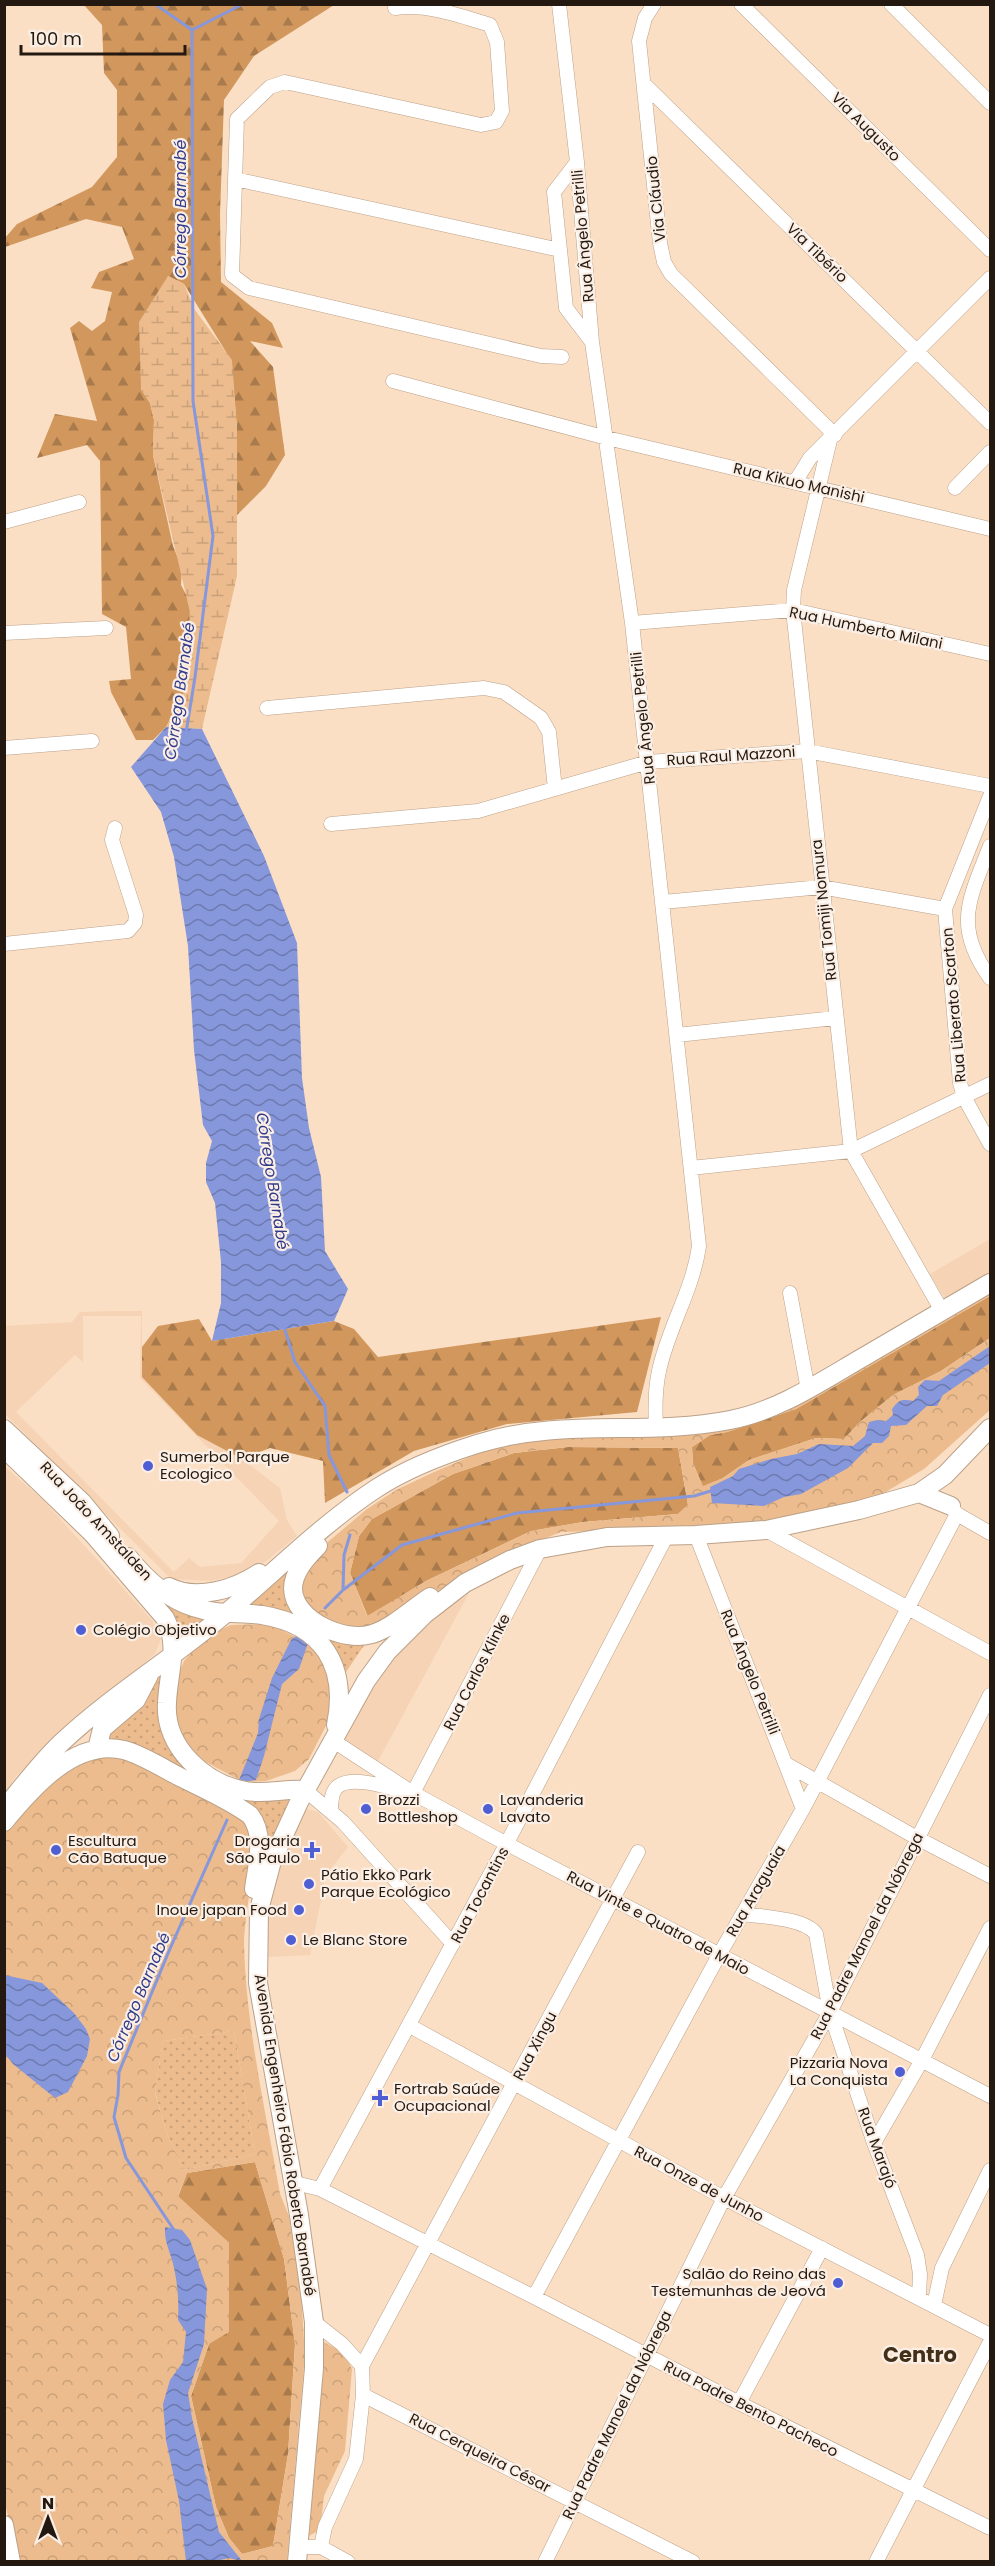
<svg xmlns="http://www.w3.org/2000/svg" width="995" height="2566" viewBox="0 0 995 2566" font-family="Poppins,sans-serif">
<defs>
<pattern id="grass-dots" width="8" height="8" patternUnits="userSpaceOnUse" patternTransform="scale(1.5)"><rect width="8" height="8" fill="#ecbc8e"/><path d="M2 2h.1M6 6h.1" fill="none" stroke="#caa179" stroke-width="1.8" stroke-linecap="round"/></pattern>
<pattern id="forest-firs" width="22" height="20" patternUnits="userSpaceOnUse" patternTransform="scale(1.5)"><rect width="22" height="20" fill="#d1975d"/><path d="M5 1l3.5 6h-7zM16 11l3.5 6h-7z" fill="#a97a4b"/></pattern>
<pattern id="wetland-marsh" width="20" height="14" patternUnits="userSpaceOnUse" patternTransform="scale(1.5)"><rect width="20" height="14" fill="#ecbc8e"/><path d="M1 5h8M5 5V1M11 12h8M15 12V8" fill="none" stroke="#caa179"/></pattern>
<pattern id="park-crowns" width="20" height="18" patternUnits="userSpaceOnUse" patternTransform="scale(1.5)"><rect width="20" height="18" fill="#ecbc8e"/><path d="M2 6a3 3 0 1 1 6 0M12 15a3 3 0 1 1 6 0" fill="none" stroke="#caa179"/></pattern>
<pattern id="water-waves" width="16" height="10" patternUnits="userSpaceOnUse" patternTransform="scale(1.5)"><rect width="16" height="10" fill="#8697db"/><path d="M0 5q4-4 8 0t8 0" fill="none" stroke="#6d7ab0"/></pattern>
</defs>
<rect width="100%" height="100%" fill="#fbdfc5"/>
<path fill="#f5d3b4" fill-rule="evenodd" d="M990,1239V1273L945,1299L930,1274Z
M114,1311H142V1377L197,1435L242,1459L280,1488L287,1520L297,1536L254,1571L211,1581L171,1579L5,1414L4,1326L72,1322L80,1312ZM83,1316H141L140,1378L279,1521L241,1563L200,1567L189,1558L174,1572L16,1412L75,1355L83,1362Z
M5,1467L42,1499L152,1620L161,1639L155,1654L16,1776L5,1793Z
M468,1595L378,1761L343,1741L363,1704L397,1653L451,1604Z
M307,1809L318,1812L348,1847L326,1875L310,1955L267,1957L268,1913L280,1866L292,1832Z"/>
<path fill="url(#grass-dots)" d="M289,1566C282,1589 288,1596 298,1616L257,1609L247,1601Z
M142,1582L203,1618L202,1621L181,1639Z
M320,1634L367,1641L344,1675Z
M165,1669L199,1777L282,1794L290,1802L265,1853L102,1742L152,1678Z
M234,2031L255,2154L184,2170L167,2134L155,2092L163,2041Z"/>
<path fill="url(#forest-firs)" d="M84,5H334L254,56L224,100L220,214L221,282L272,323L283,348L250,341L273,367L285,455L266,486L237,515V428L231,360L184,284L168,276L141,389L150,403L154,420L153,455L173,546L182,568L181,585L190,602L189,676L184,693L166,727L153,740H136L111,692L109,681L131,679L126,627L102,614L100,461L87,445L37,458L55,414L97,421L70,328L79,321L92,331L105,321L112,292L91,288L99,272L134,259L122,227L86,219L5,247V238L17,224L92,187L117,157V90L104,73L102,25Z
M990,1296V1338L941,1371L893,1395L860,1422L844,1439L816,1438L749,1460L723,1478L703,1487L693,1463L692,1447L710,1435L727,1432L796,1409Z
M661,1317L637,1412L507,1424L414,1451L325,1503L323,1461L270,1448L242,1459L197,1435L142,1377V1347L158,1326L199,1319L212,1341L334,1321L354,1329L378,1357Z
M568,1447L678,1448L688,1505L678,1514L583,1522L531,1531L426,1581L368,1617L350,1573L359,1536L372,1519L453,1474L514,1453Z
M255,2162L284,2259L295,2344L288,2454L273,2546L242,2554L229,2538L216,2507L191,2396L209,2344L229,2243L178,2197L187,2173Z"/>
<path fill="url(#wetland-marsh)" d="M168,276L184,284L195,310L232,360L237,428V576L202,729L166,727L184,693L189,676L190,612L153,455L154,420L150,403L141,389L139,322Z"/>
<path fill="url(#park-crowns)" fill-rule="evenodd" d="M990,1293V1296L796,1409L727,1432L710,1435L692,1447L693,1463L703,1486L723,1478L749,1460L816,1438L844,1439L860,1422L893,1395L941,1371L990,1338V1410L924,1469L874,1499L807,1515L722,1528L561,1532L489,1561L390,1619L350,1632L313,1614L301,1597L303,1576L317,1551L367,1509L396,1490L434,1472L481,1452L542,1437L701,1434L758,1421ZM568,1447L678,1448L688,1505L678,1514L583,1522L531,1531L426,1581L367,1616L350,1573L359,1536L372,1519L453,1474L514,1453Z
M269,1624L308,1643L327,1664L333,1712L309,1759L295,1771L266,1781L243,1782L193,1755L176,1724L175,1683L184,1661L196,1647L215,1632L231,1625Z
M115,1753L240,1815C243,1820 249,1825 250,1830C259,1852 244,1917 244,1944C246,2028 266,2112 280,2194L289,2216L301,2295L305,2354L287,2561H18L5,2503V1828L74,1764ZM234,2031L255,2154L184,2170L167,2134L155,2093L163,2041ZM255,2162L284,2259L295,2344L288,2454L273,2546L242,2554L229,2538L216,2507L191,2396L209,2344L229,2332V2243L178,2196L187,2173Z
M324,2342L344,2353L352,2369L345,2451L324,2496L320,2530L309,2536Z"/>
<path fill="url(#water-waves)" d="M166,727L202,729L264,856L297,943L302,1078L309,1128L321,1177L325,1251L348,1289L334,1321L212,1341L221,1303V1262L215,1203L206,1182V1163L212,1141L203,1125L194,1050L188,946L174,857L161,812L131,767Z
M990,1346V1363L943,1395L937,1406H927L906,1425L891,1426L889,1436L882,1443H873L848,1468L801,1494L784,1497L764,1506L712,1503L710,1487L733,1476L739,1469L771,1459L797,1454L819,1444L853,1446L865,1436L869,1422L877,1420L886,1421L893,1415L892,1409C899,1399 902,1399 913,1401L919,1395L918,1387L925,1380L939,1381Z
M296,1636L308,1643L299,1669L282,1684L264,1756L256,1780L243,1782L239,1780L258,1733L259,1719L272,1678L291,1640Z
M4,1975L42,1983L74,2013L86,2029L90,2039L87,2056L68,2092L55,2098L13,2064L5,2054Z
M165,2227L182,2230L190,2240L207,2289L204,2344L188,2393L192,2418L219,2532L242,2561L229,2558L216,2561H186L179,2501L166,2440L163,2404L170,2380L183,2362L186,2332L178,2320C179,2303 178,2286 174,2268C171,2253 164,2243 165,2227Z"/>
<g fill="none" stroke-linecap="round" stroke-linejoin="round">
<path stroke="#8697db" stroke-width="3" d="M155,4L192,30
M186,733L195,677L213,536L193,401L192,30L243,4
M284,1327L295,1362L325,1406L329,1455L347,1492
M343,1590L344,1555L350,1535
M325,1608L343,1590L402,1545L517,1513L694,1496L714,1490
M174,2230L126,2158L114,2117L118,2095L119,2072L169,1951L227,1820"/>
<g stroke="#bba188" stroke-width="15">
<path id="minor" d="M559,4L577,162L592,342L632,623L699,1246C693,1290 668,1328 659,1371C655,1389 655,1408 656,1427
M654,4L645,18L639,41L660,243L664,262L671,274L835,435
M741,4L990,250
M891,4L990,103
M395,8C425,3 462,16 490,25L497,42L502,111L496,122L481,125L285,82L270,87L237,119L232,275L249,288L541,356L562,357
M644,84L990,423
M577,162L554,192L566,308L592,342
M235,179L560,250
M393,381L607,438L990,529
M830,440L794,590L793,610L851,1151L942,1311
M795,482L810,458L990,278
M955,488L990,452
M4,522L79,502
M632,623L793,610L990,654
M4,633L106,628
M267,708L484,688L504,692L541,718L549,732L555,789
M4,748L92,741
M990,796L945,909L960,1083L964,1097L990,1144
M331,824L478,811L648,762L807,751L990,786
M990,846C969,900 953,926 990,978
M663,902L821,887L945,909
M4,944L128,931L135,923L136,915L112,840L115,828
M677,1035L835,1018
M691,1168L851,1151L990,1084
M790,1293L808,1390
M952,1508L957,1514L990,1533
M766,1530L990,1653
M696,1535L803,1809
M332,1740L413,1793L492,1836L990,2096
M788,1765L917,1838L990,1876
M305,1790L343,1822L453,1944
M413,1793L540,1549
M331,1810C331,1802 331,1793 337,1787C351,1775 387,1787 403,1791
M744,1914C763,1917 805,1918 816,1934L830,2012L874,2143L917,2255L920,2274L919,2297
M410,2026L724,2198L990,2335
M874,2143L922,2060L990,1928
M291,2182L320,2189L534,2297L739,2403L990,2528
M320,2189L507,1843L667,1535
M534,2297L719,1955L803,1809L957,1514
M934,2305L942,2268L990,2170
M314,2322L342,2344L362,2366L363,2395L356,2459L325,2527L321,2547
M362,2366L638,1852
M363,2395L693,2562
M739,2403L822,2248
M299,2547H321L348,2562
M545,2562L724,2198L830,2012L990,1695
M876,2562L990,2342"/>
</g>
<g stroke="#bba188" stroke-width="20">
<path id="major" d="M4,1429L82,1502L110,1536
M4,1448L92,1533L165,1618C180,1646 168,1673 167,1703C164,1747 205,1784 246,1791C265,1795 285,1788 305,1790
M919,1493L951,1506
M318,1546C307,1557 293,1572 293,1589C294,1620 344,1643 372,1634C392,1628 412,1609 430,1597
M128,1557C145,1578 168,1599 193,1607C216,1615 239,1612 262,1615C323,1625 348,1666 336,1725
M169,1587C197,1601 235,1589 259,1573
M97,1749L102,1729L136,1700L149,1675
M4,1809C23,1786 40,1763 61,1743C112,1695 172,1659 225,1614C275,1572 322,1524 377,1488C408,1468 442,1455 477,1444C563,1417 645,1437 730,1420C777,1411 819,1383 860,1359C904,1333 947,1308 990,1283
M4,1822C32,1788 75,1738 124,1750C142,1755 161,1767 178,1776C202,1788 228,1799 250,1815C266,1835 257,1866 254,1889
M4,2525L11,2562
M297,2562L314,2368V2322L299,2215L258,1983L259,1910L272,1861L299,1802L366,1681L387,1652L425,1614L465,1583L510,1560L540,1549L607,1537L696,1535L766,1530L859,1510L919,1493L945,1475L990,1428"/>
</g>
<use href="#minor" stroke="#fff" stroke-width="14"/>
<use href="#major" stroke="#fff" stroke-width="18"/>
</g>
<g fill="#4f5ed3" stroke="#fbefe5" stroke-width="2">
<circle cx="148" cy="1466" r="6"/>
<circle cx="81" cy="1630" r="6"/>
<circle cx="366" cy="1809" r="6"/>
<circle cx="488" cy="1809" r="6"/>
<circle cx="56" cy="1850" r="6"/>
<path d="M309 1841h6v6h6v6h-6v6h-6v-6h-6v-6h6z"/>
<circle cx="309" cy="1884" r="6"/>
<circle cx="299" cy="1910" r="6"/>
<circle cx="291" cy="1940" r="6"/>
<circle cx="900" cy="2072" r="6"/>
<path d="M377 2089h6v6h6v6h-6v6h-6v-6h-6v-6h6z"/>
<circle cx="838" cy="2283" r="6"/>
</g>
<g text-anchor="middle" stroke-width="4.5" stroke-linejoin="round" paint-order="stroke">
<g font-size="15" fill="#231910" stroke="#fbefe5">
<text transform="translate(866 127) rotate(45)" y="5">Via Augusto</text>
<text transform="translate(656 199) rotate(-96)" y="5">Via Cláudio</text>
<text transform="translate(583 236) rotate(-95)" y="5">Rua Ângelo Petrilli</text>
<text transform="translate(817 253) rotate(44)" y="5">Via Tibério</text>
<text transform="translate(799 483) rotate(13)" y="5">Rua Kikuo Manishi</text>
<text transform="translate(866 628) rotate(12)" y="5">Rua Humberto Milani</text>
<text transform="translate(643 718) rotate(-96)" y="5">Rua Ângelo Petrilli</text>
<text transform="translate(731 756) rotate(-4)" y="5">Rua Raul Mazzoni</text>
<text transform="translate(824 910) rotate(-96)" y="5">Rua Tomiji Nomura</text>
<text transform="translate(954 1005) rotate(-95)" y="5">Rua Liberato Scarton</text>
<text transform="translate(96 1521) rotate(47)" y="5">Rua João Amstalden</text>
<text transform="translate(477 1672) rotate(-63)" y="5">Rua Carlos Klinke</text>
<text transform="translate(750 1672) rotate(68)" y="5">Rua Ângelo Petrilli</text>
<text transform="translate(756 1891) rotate(-60)" y="5">Rua Araguaia</text>
<text transform="translate(480 1895) rotate(-62)" y="5">Rua Tocantins</text>
<text transform="translate(658 1923) rotate(28)" y="5">Rua Vinte e Quatro de Maio</text>
<text transform="translate(867 1936) rotate(-63)" y="5">Rua Padre Manoel da Nóbrega</text>
<text transform="translate(535 2046) rotate(-62)" y="5">Rua Xingu</text>
<text transform="translate(285 2135) rotate(81)" y="5">Avenida Engenheiro Fábio Roberto Barnabé</text>
<text transform="translate(877 2148) rotate(70)" y="5">Rua Marajó</text>
<text transform="translate(699 2184) rotate(28)" y="5">Rua Onze de Junho</text>
<text transform="translate(751 2409) rotate(27)" y="5">Rua Padre Bento Pacheco</text>
<text transform="translate(617 2415) rotate(-64)" y="5">Rua Padre Manoel da Nóbrega</text>
<text transform="translate(480 2453) rotate(27)" y="5">Rua Cerqueira César</text>
</g>
<g font-size="15" fill="#231910" stroke="#fbefe5" text-anchor="start">
<text x="160" y="1462">Sumerbol Parque<tspan x="160" dy="17">Ecologico</tspan></text>
<text x="93" y="1635">Colégio Objetivo</text>
<text x="378" y="1805">Brozzi<tspan x="378" dy="17">Bottleshop</tspan></text>
<text x="500" y="1805">Lavanderia<tspan x="500" dy="17">Lavato</tspan></text>
<text x="68" y="1846">Escultura<tspan x="68" dy="17">Cão Batuque</tspan></text>
<text x="300" y="1846" text-anchor="end">Drogaria<tspan x="300" dy="17">São Paulo</tspan></text>
<text x="321" y="1880">Pátio Ekko Park<tspan x="321" dy="17">Parque Ecológico</tspan></text>
<text x="287" y="1915" text-anchor="end">Inoue japan Food</text>
<text x="303" y="1945">Le Blanc Store</text>
<text x="888" y="2068" text-anchor="end">Pizzaria Nova<tspan x="888" dy="17">La Conquista</tspan></text>
<text x="394" y="2094">Fortrab Saúde<tspan x="394" dy="17">Ocupacional</tspan></text>
<text x="826" y="2279" text-anchor="end">Salão do Reino das<tspan x="826" dy="17">Testemunhas de Jeová</tspan></text>
</g>
<g font-size="16" font-style="italic" fill="#313b8b" stroke="#fbefe5">
<text transform="translate(180 209) rotate(-90)" y="6">Córrego Barnabé</text>
<text transform="translate(179 691) rotate(-82)" y="6">Córrego Barnabé</text>
<text transform="translate(273 1181) rotate(81)" y="6">Córrego Barnabé</text>
<text transform="translate(138 1997) rotate(-67)" y="6">Córrego Barnabé</text>
</g>
<g font-size="21" font-weight="bold" fill="#432e18" stroke="#fbefe5">
<text x="920" y="2362">Centro</text>
</g>
</g>
<rect width="995" height="2566" fill="none" stroke="#231910" stroke-width="12"/>
<g transform="translate(48 2518)" stroke="#fbefe5" stroke-width="4.5" paint-order="stroke">
<path d="M0-4.5L10 22L0 15L-10 22Z" fill="#231910"/>
<text y="-9" font-size="16" font-weight="bold" text-anchor="middle" fill="#231910">N</text>
</g>
<path d="M21 45v9h164v-9" fill="none" stroke="#231910" stroke-width="3"/>
<text x="30" y="45" font-size="18" fill="#231910" stroke="#fbefe5" stroke-width="4.5" paint-order="stroke">100 m</text>
</svg>
